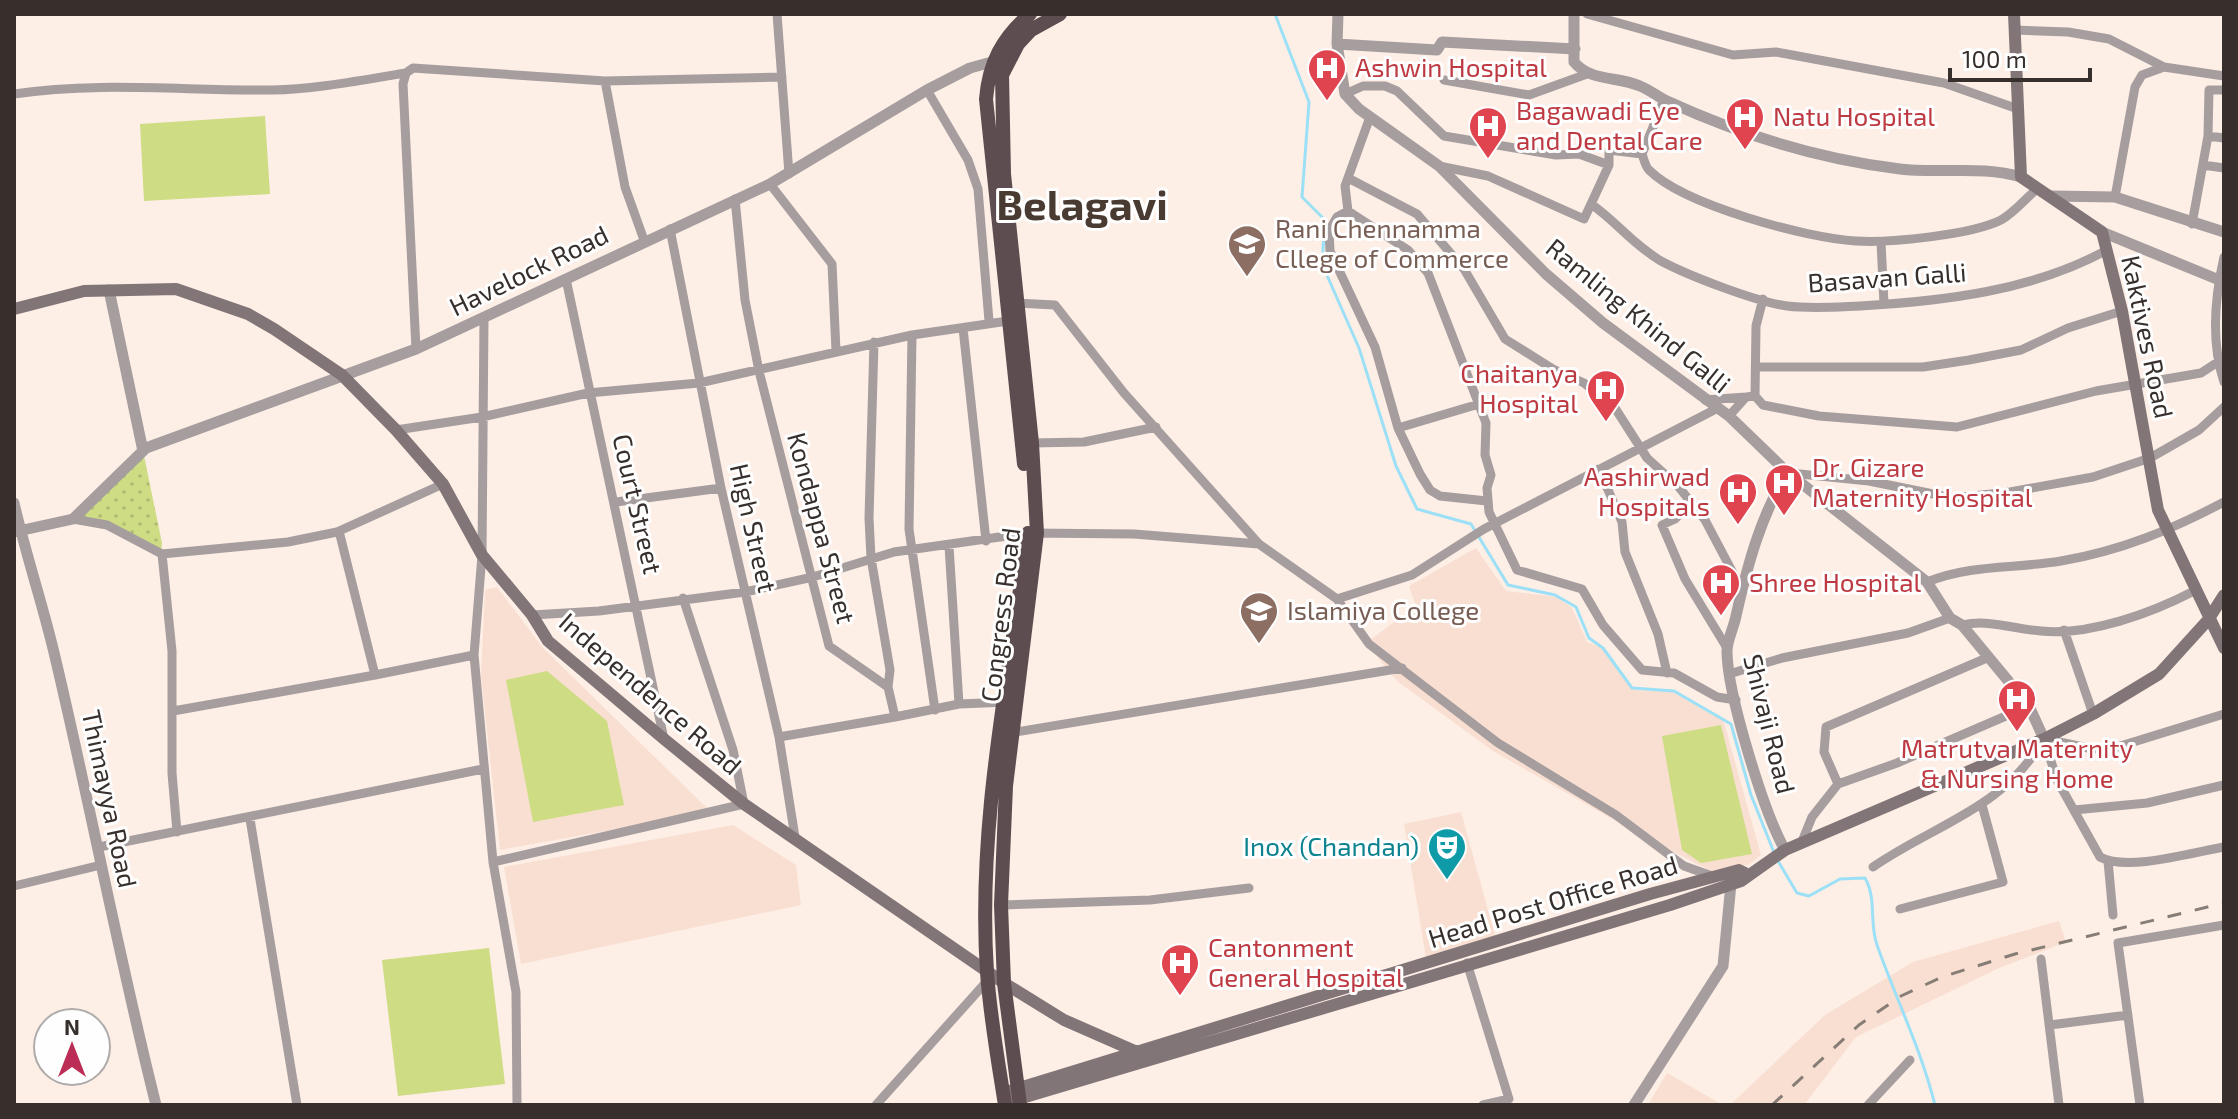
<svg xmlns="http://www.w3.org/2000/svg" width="2238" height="1119" viewBox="0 0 2238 1119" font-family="'Exo 2',sans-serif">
<defs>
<pattern id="park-dots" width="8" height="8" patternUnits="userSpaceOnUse" patternTransform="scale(2)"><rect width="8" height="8" fill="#cedc84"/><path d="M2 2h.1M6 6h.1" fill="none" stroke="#b2bd72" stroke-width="1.8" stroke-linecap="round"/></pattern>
</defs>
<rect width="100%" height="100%" fill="#fdeee6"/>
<path fill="#f9dfd1" d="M1476,548L1506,591L1557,597L1572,608L1587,642L1605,649L1634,690L1677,692L1723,719L1761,855L1748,865L1713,872L1642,836L1493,751L1397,681L1366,643L1416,606L1409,586Z
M497,587L543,648L711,812L500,850L481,676L485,590Z
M1461,812L1496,939L1426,958L1404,824Z
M733,825L796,865L801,905L521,964L504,867Z
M2059,921L2066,942L1997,969L1856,1037L1804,1105H1730L1825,1015L1913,962Z
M1667,1073L1723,1105H1648Z"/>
<path fill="#cedc84" d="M265,116L270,194L144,201L140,124Z
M547,671L607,721L624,805L533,822L506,680Z
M1721,725L1752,854L1701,863L1682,850L1662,736Z
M489,948L505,1084L398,1096L382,960Z"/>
<path fill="url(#park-dots)" d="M143,451L162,543L161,553L137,538L73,519Z"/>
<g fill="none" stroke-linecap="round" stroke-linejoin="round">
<path stroke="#9be0f6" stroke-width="3" d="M1275,14L1309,102L1302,197L1325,220L1322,264L1359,348L1396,466L1417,509L1471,524L1508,585L1555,595L1576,607L1589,638L1603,648L1632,688L1674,691L1731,724L1751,795L1775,855
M1778,861L1797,893L1809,896L1840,879L1865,878C1877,899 1869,923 1877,945C1896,999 1921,1049 1935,1105"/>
<path stroke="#a69d9e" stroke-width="9" d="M777,14L789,174
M1587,14L1733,55L1776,52L1944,83L2018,109
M2015,30L2068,32L2109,39L2164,67L2224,76
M1444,80L1529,95L1587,74
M605,81L625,187L644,240
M927,90L968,160L978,189L989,321
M14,94C100,81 185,91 272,90C317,89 361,80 406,73
M1345,94L1363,86H1385L1397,91L1444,136L1556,155L1579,154L1609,165
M1664,100L1642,154C1644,159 1645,166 1649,170C1684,205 1806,238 1856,241C1890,243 1971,235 2001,220C2014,213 2026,198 2038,188
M2208,136L2209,90H2224
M1642,154L1609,150V165L1591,204C1617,222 1632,244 1661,261C1689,276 1757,302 1787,306C1811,309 1836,307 1860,306C1944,301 2032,291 2107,250
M2203,165L2224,168
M1439,166L1488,176L1584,219L1591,204
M1348,178L1417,214L1464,269L1505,339L1553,369L1584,383L1615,408L1647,458L1678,486L1705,520L1742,590
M770,184L832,264L836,351
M2115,197L2135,87L2142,75L2164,67
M735,199L745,300L759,371L829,646L888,687L895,717L959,704L1008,702
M1348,211L1345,186L1370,117
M2192,224L2208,136L2224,138
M670,229L721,488L779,737L795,837
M1881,242L1884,304
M2224,257C2215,296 2211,343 2224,382
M566,279L664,739
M1014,303L1055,305L1124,393L1259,544L1337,599L1369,644L1498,743L1616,815L1684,866L1715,877
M484,318L482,555L474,655L493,862L516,992L517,1105
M963,328L986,541
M912,335L909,529L935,710
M874,342L869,518L871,558L890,670L888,687
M416,349L403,84L406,73L413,68L605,81L782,77
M1757,367H1923L1969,360L2021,350L2068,328L2122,311
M1755,396L1763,405L1819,416L1957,427L2096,391L2201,373L2224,358
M1705,400L1746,397
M1729,416L1746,397L1755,396L1756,326L1763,299
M1398,428L1479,404
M396,430L482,417L588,393L699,383L912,335L1008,321
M1032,443L1084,442L1156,427
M1599,469L1622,522L1625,552L1658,634L1667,673
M1790,473L1869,481L1953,498L2010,492L2093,477L2150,458L2199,430L2224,407
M1487,501L1440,496L1430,490L1420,474L1398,428L1375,347L1330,251L1329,231L1337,217L1348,211L1408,250L1428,273L1486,423L1485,455L1491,475L1487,488L1489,512L1517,570L1582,589L1603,625L1642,670L1674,673L1717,697L1736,700
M616,502L721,488
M1691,503L1675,519L1662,525L1685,579L1727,648
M73,519L107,525L162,554L172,651V773L177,832
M949,546L959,704
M162,554L288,542L337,532L443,484
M1927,582C1973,564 2013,569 2061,561C2120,551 2171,530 2224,502
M1337,599L1412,575L1484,529L1716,409
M532,615L599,611L745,592L813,577L894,552L1028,533L1134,534L1259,544
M1962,625C1991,619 2012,629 2041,631C2089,636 2152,613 2194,591
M2064,630L2093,714
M1989,657L1826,727L1824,752L1838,784L1897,763L2029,706
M1729,674L1782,658L1908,633L1950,618
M375,675L474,655
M173,711L375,675L339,531
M1010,733L1402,668
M779,737L895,717
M2044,739L2057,780L2100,857C2127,872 2194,852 2224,847
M2045,739L2093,749L2114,748L2224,714
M2074,810L2147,803L2224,785
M250,819L297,1105
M1801,844L1812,817L1838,784
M99,847L483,769
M2108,861L2113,915
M493,862L744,804L733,750L683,598
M1873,867C1937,823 2002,810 2044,739
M14,886L101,865
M1001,905L1150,900L1249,888
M1900,909L2003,882L1982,805
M2041,959L2059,1105
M1467,963L1509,1099L1483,1105
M2050,1025L2128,1015
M876,1105L988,980
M1868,1105L1910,1060
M2140,1105L2118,943L2224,925"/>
<path stroke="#a69d9e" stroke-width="11" d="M1338,14L1337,44L1345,94L1359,109L1439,166L1546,274L1603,323L1729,416L1787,472L1927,582L1950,618L1962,625L2029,706L2044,739
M1574,14V62C1591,82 1617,76 1640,86C1650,90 1658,97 1667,101C1741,135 1819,159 1900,169C1940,174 1982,165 2021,177
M1337,44L1437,50L1442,42L1575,49
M2050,196L2115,197L2224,232
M2102,232L2224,282
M109,290L143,451
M14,503C26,556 44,608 56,661C91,809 119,958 156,1105
M14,532L73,519L146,448L416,349L770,184L927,90L970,68L999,60
M1785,850C1764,813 1727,693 1727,651C1727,640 1734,627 1736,616C1748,563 1760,519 1787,472
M1634,1105L1723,966L1731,884"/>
<path stroke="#827577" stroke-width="12" d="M2014,14L2021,177L2102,232L2122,311L2158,510L2224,648
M14,309L84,291L176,289L248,314L274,329L342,375L396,430L443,484L482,555L532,615L548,641L664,739L744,804L1004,983L1064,1020L1137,1052
M1003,1093L1650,894L1739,870L1749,875
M1005,1103L1670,905L1741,881L1785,850L2044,739L2093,714L2159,674L2208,620L2224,595"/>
<path stroke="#5e4d50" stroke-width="14" d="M1024,464L986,99C989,63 1002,38 1030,14
M1005,1105C998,1061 990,1016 987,972C977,825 1009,677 1028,533
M1020,1105L1004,983L1001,905L1006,786L1037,533L1032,443L1004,174L1002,75L1018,44L1031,30L1060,14"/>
<path stroke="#877d77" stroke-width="3" stroke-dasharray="14 14" stroke-linecap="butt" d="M1772,1105L1859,1025L1901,996L1942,977L2015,954L2224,903"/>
</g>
<defs>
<g id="hospital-pin" transform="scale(2)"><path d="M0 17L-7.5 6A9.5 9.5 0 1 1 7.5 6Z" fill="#e0444e" stroke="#fefefe"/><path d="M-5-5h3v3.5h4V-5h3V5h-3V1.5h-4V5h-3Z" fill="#fff"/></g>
<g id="university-pin" transform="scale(2)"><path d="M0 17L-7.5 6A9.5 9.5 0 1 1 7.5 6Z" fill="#8d6e63" stroke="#fefefe"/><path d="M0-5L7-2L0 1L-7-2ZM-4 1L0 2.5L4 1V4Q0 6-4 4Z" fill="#fff"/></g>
<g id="theatre-pin" transform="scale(2)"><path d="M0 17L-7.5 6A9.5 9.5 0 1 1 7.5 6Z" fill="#0f9aa8" stroke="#fefefe"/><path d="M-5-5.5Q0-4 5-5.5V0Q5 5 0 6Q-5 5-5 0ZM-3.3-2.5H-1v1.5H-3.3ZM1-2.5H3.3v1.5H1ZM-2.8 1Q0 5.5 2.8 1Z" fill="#fff"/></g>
</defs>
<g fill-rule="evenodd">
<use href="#hospital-pin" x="1327" y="68"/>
<use href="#hospital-pin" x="1745" y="117"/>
<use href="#hospital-pin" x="1488" y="126"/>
<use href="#university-pin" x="1247" y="244"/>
<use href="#hospital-pin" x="1606" y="389"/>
<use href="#hospital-pin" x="1784" y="483"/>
<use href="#hospital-pin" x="1738" y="492"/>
<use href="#hospital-pin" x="1721" y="583"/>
<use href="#university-pin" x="1259" y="611"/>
<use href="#hospital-pin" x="2017" y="699"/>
<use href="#theatre-pin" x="1447" y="847"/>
<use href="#hospital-pin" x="1180" y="963"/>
</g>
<g text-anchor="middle" stroke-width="6" stroke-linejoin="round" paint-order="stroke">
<g font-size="26" fill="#be3a42" stroke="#fefefe" text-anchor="start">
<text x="1355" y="77">Ashwin Hospital</text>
<text x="1516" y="120">Bagawadi Eye<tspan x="1516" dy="30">and Dental Care</tspan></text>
<text x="1773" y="126">Natu Hospital</text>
<text x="1578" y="383" text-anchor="end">Chaitanya<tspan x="1578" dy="30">Hospital</tspan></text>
<text x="1812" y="477">Dr. Gizare<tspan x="1812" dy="30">Maternity Hospital</tspan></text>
<text x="1710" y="486" text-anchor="end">Aashirwad<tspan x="1710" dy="30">Hospitals</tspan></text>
<text x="1749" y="592">Shree Hospital</text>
<text x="2017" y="758" text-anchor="middle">Matrutva Maternity<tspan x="2017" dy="30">&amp; Nursing Home</tspan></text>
<text x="1208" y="957">Cantonment<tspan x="1208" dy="30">General Hospital</tspan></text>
</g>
<g font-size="26" fill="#785e54" stroke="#fefefe" text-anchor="start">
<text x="1275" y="238">Rani Chennamma<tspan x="1275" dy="30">Cllege of Commerce</tspan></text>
<text x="1287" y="620">Islamiya College</text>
</g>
<g font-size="26" fill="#362f2b" stroke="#fefefe">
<text transform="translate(529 271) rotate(-26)" y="9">Havelock Road</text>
<text transform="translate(1887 278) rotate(-4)" y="9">Basavan Galli</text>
<text transform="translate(1638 316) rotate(39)" y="9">Ramling Khind Galli</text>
<text transform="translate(2147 337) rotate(78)" y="9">Kaktives Road</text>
<text transform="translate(637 504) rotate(77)" y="9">Court Street</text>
<text transform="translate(753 528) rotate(77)" y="9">High Street</text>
<text transform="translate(821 528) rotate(75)" y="9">Kondappa Street</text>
<text transform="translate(1001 615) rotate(-83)" y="9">Congress Road</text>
<text transform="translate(650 694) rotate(41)" y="9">Independence Road</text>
<text transform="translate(1769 724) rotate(76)" y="9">Shivaji Road</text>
<text transform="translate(109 799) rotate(78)" y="9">Thimayya Road</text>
<text transform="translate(1553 902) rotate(-17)" y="9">Head Post Office Road</text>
</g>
<g font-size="26" fill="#0d838f" stroke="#fefefe" text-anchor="end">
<text x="1419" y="856">Inox (Chandan)</text>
</g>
<g font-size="42" font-weight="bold" fill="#493a32" stroke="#fefefe">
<text x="1082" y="220">Belagavi</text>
</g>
</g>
<rect width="2238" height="1119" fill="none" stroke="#362f2b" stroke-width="32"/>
<g transform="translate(72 1047)"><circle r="38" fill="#fefefe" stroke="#aeabaa" stroke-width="2"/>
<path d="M0-6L14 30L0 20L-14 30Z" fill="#bc2d56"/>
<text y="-12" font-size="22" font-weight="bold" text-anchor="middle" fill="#362f2b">N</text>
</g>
<path d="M1950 68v12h140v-12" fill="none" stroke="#362f2b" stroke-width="4"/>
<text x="1962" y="68" font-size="24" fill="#362f2b" stroke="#fefefe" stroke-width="6" paint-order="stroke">100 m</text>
</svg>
